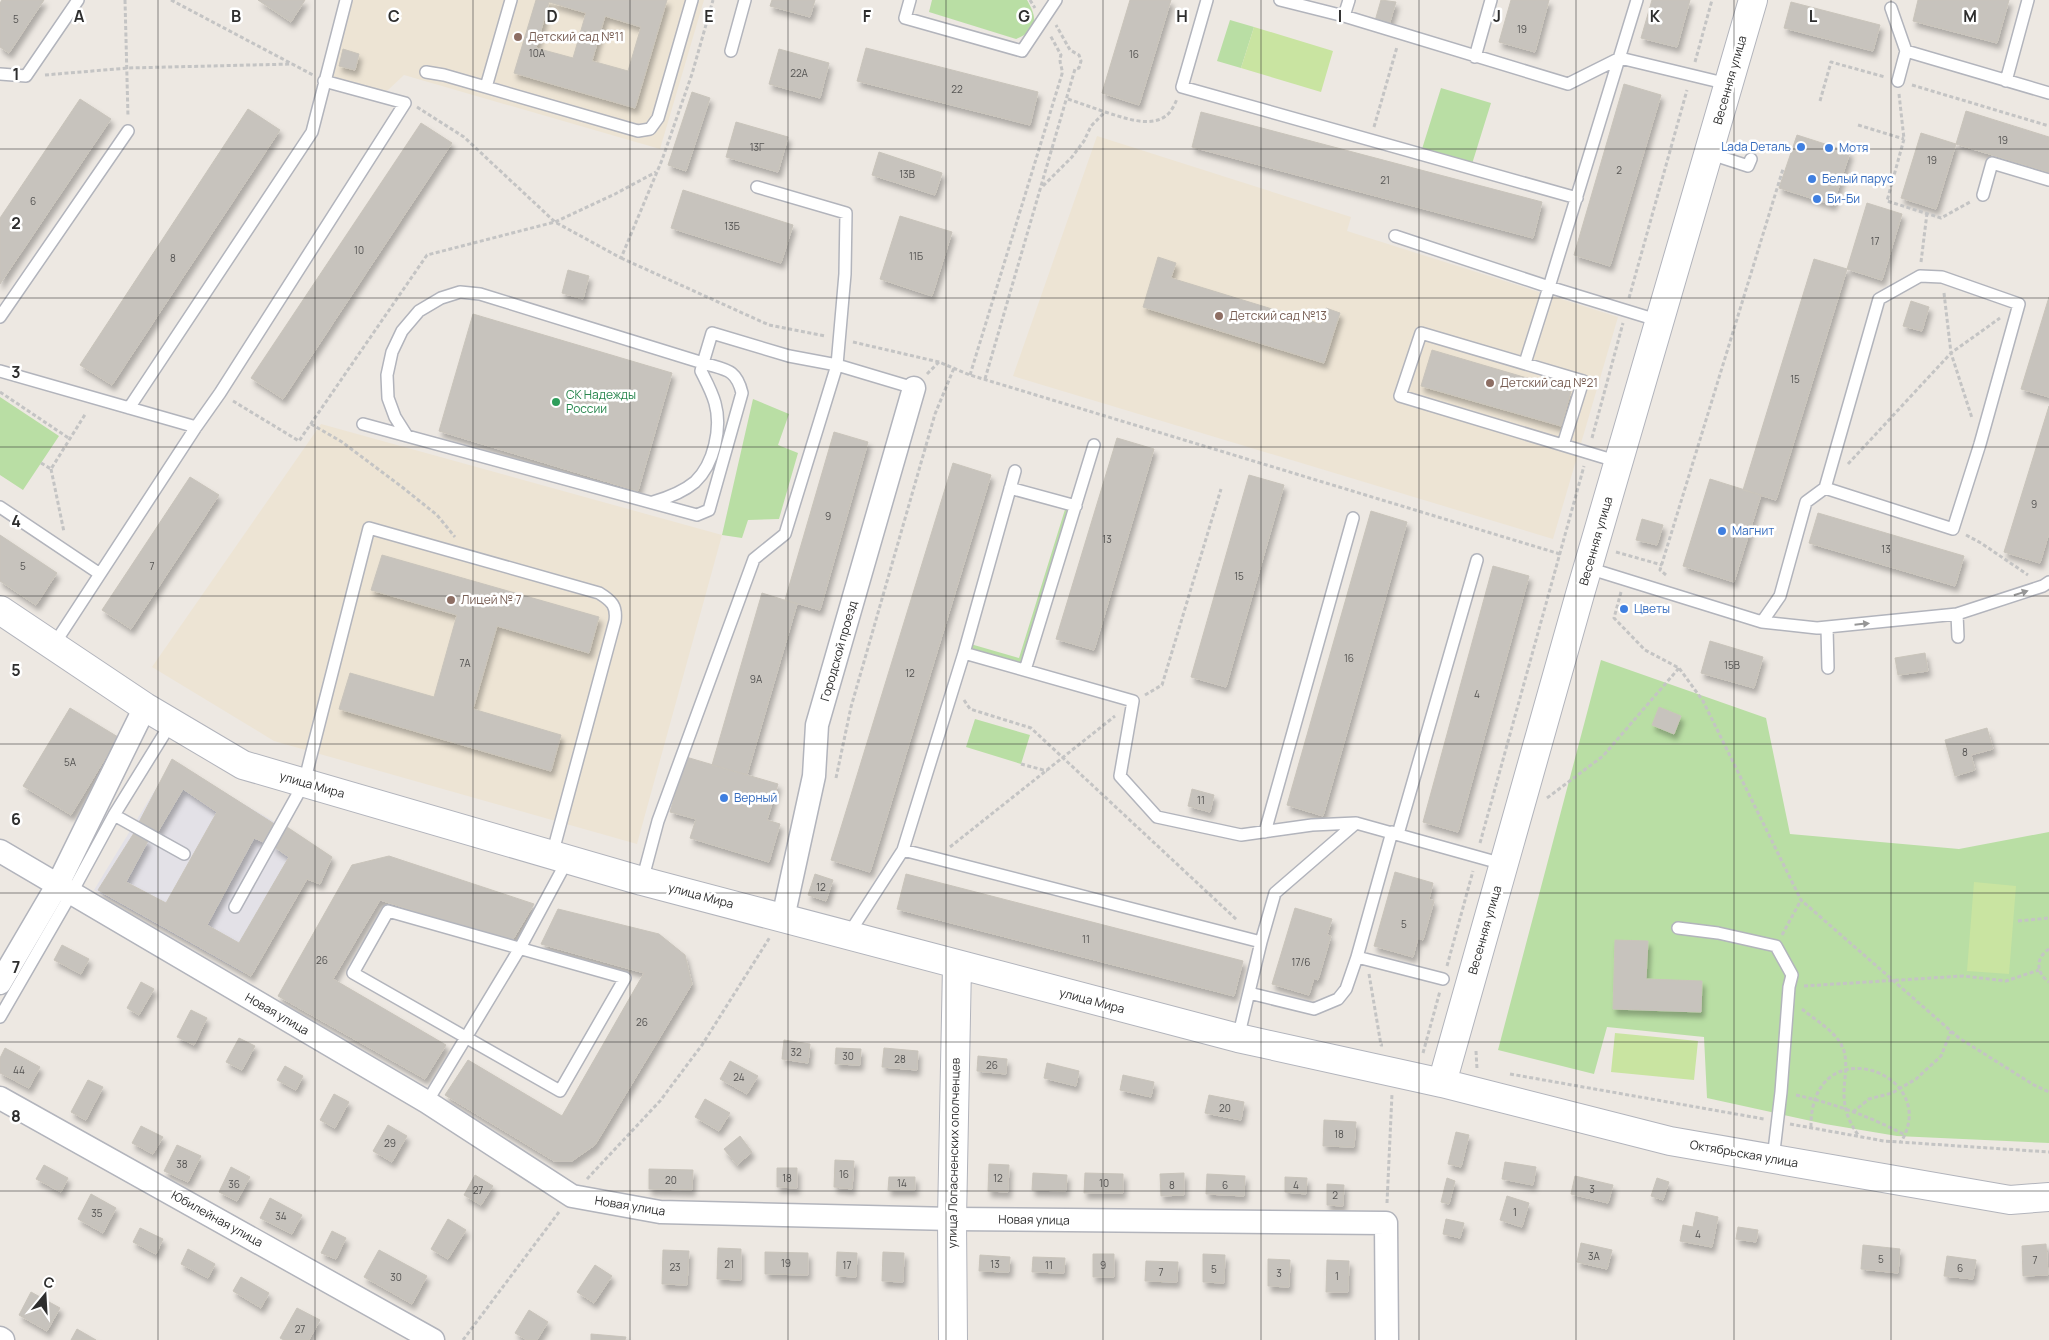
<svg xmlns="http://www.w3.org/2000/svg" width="2049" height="1340" viewBox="0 0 2049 1340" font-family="Manrope,sans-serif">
<defs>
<filter id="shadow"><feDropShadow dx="3" dy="5.5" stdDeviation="2.5" flood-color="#0004"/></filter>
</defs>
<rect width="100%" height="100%" fill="#ede8e2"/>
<path fill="#e3e1e7" d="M172,762L317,847L243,973L94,890Z"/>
<path fill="#ede4d4" d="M353,0H704L660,149L404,75L387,91L332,77Z
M1097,136L1351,217L1347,231L1618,317L1553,539L1013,376Z
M321,424L722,535L637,844L274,741L152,667Z"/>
<path fill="#b9dea4" d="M932,0H1027C1038,19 1038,30 1016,39L929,12Z
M1230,20L1254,27L1241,68L1217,61Z
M1441,88L1491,103L1472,164L1422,149Z
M0,397L59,436L23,490L0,475Z
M753,399L789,414L778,445L798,453L779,519L748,520L742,538L722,535Z
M1067,503L1076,506L1025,670L964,653L967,643L1019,658Z
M1601,660L1766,718L1790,834L1959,849L2049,832V1143L1897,1136L1825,1124L1707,1098L1704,1037L1607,1027L1594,1074L1498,1050Z
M975,719L1030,735L1021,764L966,747Z"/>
<path fill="#c9e4a1" d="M1254,27L1333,51L1321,92L1241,68Z
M1974,882L2016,886L2009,974L1967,971Z
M1615,1033L1698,1041L1694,1080L1611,1072Z"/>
<path fill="#c7c3bd" stroke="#c9c4bb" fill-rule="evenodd" filter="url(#shadow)" d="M2,0H44L9,53L0,47V3Z
M258,0H305L291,22Z
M536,0H667L635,108L514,73ZM549,2L586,13L573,58L536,48ZM605,16L641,27L628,71L592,61Z
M772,0H815L810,17L770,6Z
M1130,0H1171L1139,105L1102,93Z
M1381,0L1396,2L1389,25L1375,21Z
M1511,0H1549L1535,52L1499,42Z
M1652,0H1690L1677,47L1641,38Z
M1918,0H2009L1997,43L1913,21Z
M1791,2L1880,25L1873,51L1784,28Z
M866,48L1038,92L1030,125L857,81Z
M343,49L359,54L355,70L339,66Z
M779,49L829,63L820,98L769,84Z
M1624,84L1661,95L1610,266L1574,255Z
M692,92L710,98L686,171L668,165Z
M80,99L111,119L0,284V218Z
M248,109L280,130L112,385L80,365Z
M1966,111L2049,137V172L1956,144Z
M1201,112L1542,202L1533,238L1192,147Z
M736,122L788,137L778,172L726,157Z
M421,123L452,143L283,399L251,378Z
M1921,133L1956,144L1936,209L1901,198Z
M1797,135L1850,152L1833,205L1779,188Z
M879,152L942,173L935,195L872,175Z
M683,190L793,225L781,263L671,228Z
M1867,203L1902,214L1882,280L1847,269Z
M900,216L952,232L932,296L880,279Z
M1158,257L1176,263L1171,278L1321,324L1326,308L1340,313L1324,363L1143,307Z
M1814,259L1847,269L1776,500L1743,490Z
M568,270L589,276L583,299L562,293Z
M2049,297V397L2021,389Z
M1911,301L1929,307L1922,331L1903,326Z
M473,314L672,373L638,491L439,431Z
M1432,350L1571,391L1561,426L1421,386Z
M2049,406V533L2040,563L2004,552Z
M834,432L868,442L820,610L785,600Z
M1117,438L1154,449L1094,650L1056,639Z
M953,463L991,475L870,872L831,860Z
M1249,475L1284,485L1226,687L1191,677Z
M190,477L219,495L131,629L102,610Z
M1710,479L1761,495L1734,582L1683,566Z
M1371,511L1407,522L1323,816L1287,805Z
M1818,513L1964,556L1955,586L1809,543Z
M1642,519L1663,525L1657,545L1636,540Z
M0,535L57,573L36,605L0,581Z
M382,555L599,617L589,653L497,626L473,709L561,735L551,771L339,709L350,673L434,697L457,615L371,590Z
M1493,566L1529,576L1458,832L1423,822Z
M762,593L797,604L747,775L712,765Z
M1710,641L1763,657L1754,688L1701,673Z
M1925,653L1928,671L1898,675L1895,658Z
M1659,707L1681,716L1674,734L1652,725Z
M70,708L118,737L71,815L23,786Z
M1987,728L1993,749L1971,755L1975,770L1955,776L1945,740Z
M686,757L778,784L767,820L780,824L769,862L690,838L696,819L670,812Z
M172,759L276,825L268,844L254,838L207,925L239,943L289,857L273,846L284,825L332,857L320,884L307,879L251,976L98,890L134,833L148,841L126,882L166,903L217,812L183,789L156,835L138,824Z
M1192,789L1214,795L1210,812L1188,806Z
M389,856L534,904L512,941L380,900L333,979L446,1045L425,1079L278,996L352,865Z
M1395,872L1433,883L1429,899L1434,901L1423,940L1418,938L1413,957L1374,946Z
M815,874L833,880L826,901L808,895Z
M906,874L1243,961L1234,996L897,909Z
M1295,908L1332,919L1327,935L1331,936L1318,980L1314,978L1309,995L1272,984Z
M558,909L659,934L685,955L692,984L595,1145L572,1161H554L445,1095L468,1060L562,1116L644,973L541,944Z
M1615,940L1648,941L1646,979L1702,981L1701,1012L1613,1009Z
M62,945L89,959L81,974L54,960Z
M141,982L154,989L139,1015L127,1008Z
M191,1010L207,1018L194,1045L177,1037Z
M239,1038L255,1046L242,1070L226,1062Z
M784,1040L810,1044L808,1063L782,1059Z
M5,1048L40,1067L29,1088L0,1073V1058Z
M836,1048L861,1049L860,1065L835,1064Z
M884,1048L918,1051L917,1070L882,1067Z
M978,1056L1007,1059L1006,1074L977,1071Z
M730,1061L758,1076L747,1094L720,1079Z
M1047,1063L1079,1071L1076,1086L1044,1078Z
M285,1066L303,1076L296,1090L277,1080Z
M1123,1075L1154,1082L1151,1097L1120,1090Z
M88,1080L103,1087L86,1120L71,1112Z
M334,1094L349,1102L335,1128L320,1120Z
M1209,1095L1244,1102L1241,1120L1205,1113Z
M705,1099L730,1113L719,1131L695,1117Z
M1324,1120L1356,1122L1354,1147L1323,1146Z
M388,1125L407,1136L392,1162L373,1151Z
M141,1126L163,1137L153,1154L132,1143Z
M1456,1132L1469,1135L1461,1167L1448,1164Z
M740,1136L752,1152L737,1165L724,1149Z
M177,1145L201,1156L188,1182L164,1171Z
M835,1160L854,1161L852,1189L834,1187Z
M1505,1162L1536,1167L1533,1185L1502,1179Z
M989,1164L1009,1165L1008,1192L988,1191Z
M44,1165L68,1178L61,1192L36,1179Z
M231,1167L250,1177L237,1201L219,1192Z
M777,1168H797V1188L777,1187Z
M649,1169L693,1170L692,1190L649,1189Z
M1033,1173L1067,1175L1066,1191L1032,1190Z
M1085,1173L1123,1174V1193H1084Z
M1184,1173V1195L1161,1196L1160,1174Z
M1207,1174L1245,1176L1244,1196L1206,1194Z
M475,1175L493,1186L481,1205L464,1195Z
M1575,1176L1613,1185L1608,1203L1571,1194Z
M889,1177H915V1190H888Z
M1285,1177L1307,1178L1306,1194L1285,1192Z
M1447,1178L1455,1181L1449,1204L1441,1202Z
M1657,1178L1669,1182L1663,1200L1651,1196Z
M1327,1184L1344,1185L1343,1206L1327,1205Z
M91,1194L116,1208L103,1233L78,1219Z
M1507,1196L1529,1203L1522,1227L1500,1220Z
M270,1198L302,1215L292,1234L260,1218Z
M1696,1212L1718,1217L1712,1247L1680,1241L1683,1225L1693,1227Z
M448,1219L466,1230L448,1259L431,1249Z
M1446,1219L1464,1223L1460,1238L1443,1234Z
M1738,1227L1758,1230L1756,1242L1736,1239Z
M140,1228L163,1239L156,1254L133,1242Z
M332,1231L346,1238L336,1259L321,1253Z
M1581,1243L1612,1250L1607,1269L1577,1262Z
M2046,1244L2048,1275L2023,1276L2022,1246Z
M1863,1245L1900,1249L1898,1273L1861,1269Z
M718,1248L741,1249V1280L717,1279Z
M188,1249L215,1264L208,1278L181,1264Z
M379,1250L427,1276L412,1304L364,1277Z
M663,1250L689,1251L687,1285L662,1284Z
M765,1252L808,1253V1275L765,1274Z
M837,1252L857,1253L856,1277L836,1276Z
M883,1252L904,1253L903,1282L882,1281Z
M1093,1254H1114V1277H1093Z
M1203,1254L1225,1255L1224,1283L1203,1282Z
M980,1255L1010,1257L1009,1272L979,1271Z
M1947,1256L1976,1260L1973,1279L1944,1276Z
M1033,1257L1065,1258L1064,1273L1032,1272Z
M1268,1259L1290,1260L1289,1287L1268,1286Z
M1327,1260L1349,1261L1348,1292H1326Z
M1146,1261L1178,1262L1177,1282L1145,1281Z
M595,1265L612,1276L594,1303L577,1292Z
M241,1277L269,1293L261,1308L233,1291Z
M31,1292L60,1308L47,1331L19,1315Z
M297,1308L320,1320L309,1340H284L280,1338Z
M529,1310L548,1322L537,1340H527L515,1333Z
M77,1329L96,1340H71Z
M591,1334L626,1337L625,1340H591Z"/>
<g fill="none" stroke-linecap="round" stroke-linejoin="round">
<g stroke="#b2b4bc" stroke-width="14">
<path id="lane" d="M910,0L905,18L1022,51L1056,0
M1207,0L1182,87L1577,198
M1280,0L1344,16L1568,84L1620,58L1728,84
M1637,0L1549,287L1660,321
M1891,8L1906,51L1898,81
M1344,16L1349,0
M731,51L745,0
M1906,51L2049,93
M1475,57L1491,0
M426,72L444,75L638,131L650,129L658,118L692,0
M0,74L26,76L78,0
M2006,81L2028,0
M486,87L511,0
M1708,153L1748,166L1751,159
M1983,195L1992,163L2049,180
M1395,236L1549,287L1525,363
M0,317L128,131
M0,371L196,427
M129,408L312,132L346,0
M363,424L697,515L709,510L742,393C736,368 725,370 703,363L712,333L789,356L837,365L845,274L846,213L757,187
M407,436L395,417L388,398L387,375L392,352L402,331L419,311L441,298L460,292L480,294L703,363L701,371C706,381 712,392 715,403C722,428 714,464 695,482C683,492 667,498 653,502
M1563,445L1583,381L1421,333L1400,396L1619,462
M1010,488L1076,506
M0,507L100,574
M1588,568L1762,622L1780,596L1806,502L1825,488L1879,299L1920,276L1942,277L2019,304L1980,444L1953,529L1825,488
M1957,614L1958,637
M1762,622L1817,628L1957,614L2043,586L2049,582
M1827,628L1828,668
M53,646L196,427L220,393L405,103L324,81
M964,653L1015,471
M1025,670L1094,445
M171,723L114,815L184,854
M1265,832L1353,518
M1392,832L1357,957L1443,979
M1398,834L1477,560
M903,850L964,653L1133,701L1120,776L1157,817L1241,835L1312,825L1356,823
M642,881L658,821L754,559L785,534L837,365L914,388
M235,907L304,783L369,528L599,593C612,601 617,606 615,621L552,855
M388,911L625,978L560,1091L353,973Z
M1678,928L1718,933L1776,946L1792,975L1789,987L1781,1092L1773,1159
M848,935L903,850L1261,942L1275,893L1356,823L1503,864
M1249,993L1314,1009L1338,999L1346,989L1357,957
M0,1017L71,894L114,815
M1238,1038L1261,942
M427,1102L520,948L568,859"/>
</g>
<g stroke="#b2b4bc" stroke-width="25">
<path id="street" d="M0,851L427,1102L572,1196L660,1212L952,1219L1386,1223L1387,1340
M783,918L814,776L817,725L914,388
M0,983L58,884L145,707
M0,1098L433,1340
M0,1338L3,1340"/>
</g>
<g stroke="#b2b4bc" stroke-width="30">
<path id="secondary" d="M0,610L145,707L243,765L642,881L1238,1038L1442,1083L1670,1141L2010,1200L2049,1197
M1442,1083L1580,594L1753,0
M953,1340L952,1219L957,965"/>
</g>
<path stroke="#c4c4c4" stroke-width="3" stroke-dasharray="4 2.5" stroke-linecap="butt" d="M125,0L128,117
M171,0L313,75
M1030,0L1035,8
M1695,62L1712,0
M45,75L128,68L292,64
M1912,85L2049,126
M1899,94L1904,139L1887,201L1941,218L1970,202
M1068,99L1105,112
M1820,101L1831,62L1885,77
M417,107L464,137L555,222L621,258L662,160L692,74L713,0
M1858,125L1904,139
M1374,127L1397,47
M1043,186L1072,157L1084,141L1091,126L1105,112C1122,117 1151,129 1167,115C1171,112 1175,104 1177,99
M621,258L769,325L825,336
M1921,262L1927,213
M1944,293L1951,353L1972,418
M1629,298L1687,90
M853,342L939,362
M927,374L939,362L970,375L1560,554
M970,375L1062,74C1063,67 1058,63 1061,55L1050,35
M985,379L1075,69L1079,68L1081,61L1079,55L1070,50L1056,25
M0,392L70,439
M233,401L299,441L427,255L555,222L615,194L656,172
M311,424L342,442L402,487L437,515L455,537
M1592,438L1623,323
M41,463L51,469L86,413
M1848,464L1951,353L2000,318
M51,469L64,532
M1966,535L1981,543L2028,575
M1616,552L1662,565
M1666,575L1660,570L1783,169
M1621,592L1614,618L1645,650L1679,668L1703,701L1801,900L1959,1038L2034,1085L2049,1092
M1145,695L1162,685L1221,489
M964,700L970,709L1031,728L1237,920
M1021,764L1047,771
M836,778L851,707L935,414L954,368
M1547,798L1603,756L1679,668
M1480,843L1584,466
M950,847L1115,716
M2018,921L2049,918
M1782,935L1801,900
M2049,949C2035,958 2036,973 2049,982
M1447,966L1473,871
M1369,974L1381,1045H1383
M1804,986L1963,976L2006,981L2039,970
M1802,1009C1815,1020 1835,1031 1842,1046C1849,1060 1844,1078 1844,1093C1844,1109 1849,1123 1859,1136
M1476,1051L1477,1069
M1423,1053L1440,991
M1510,1074L1764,1119
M1796,1095C1833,1103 1871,1117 1905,1135
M1853,1112L1869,1099L1892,1093L1916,1079L1941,1056L1951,1031
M1790,1124L1884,1141L2049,1152
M1811,1127C1810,1026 1943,1072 1901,1142
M587,1179L660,1101L702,1045L770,937
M1387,1203L1392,1094
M463,1340L559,1212"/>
<use href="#lane" stroke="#fff" stroke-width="11"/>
<use href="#street" stroke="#fff" stroke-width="22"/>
<use href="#secondary" stroke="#fff" stroke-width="28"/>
</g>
<defs><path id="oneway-solid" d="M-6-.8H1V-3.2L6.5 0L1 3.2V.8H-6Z" transform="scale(1.25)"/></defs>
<g fill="#969696">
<use href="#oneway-solid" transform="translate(2021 593) rotate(-18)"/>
<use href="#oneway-solid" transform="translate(1862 624) rotate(-6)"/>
</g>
<path fill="none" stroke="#2e2e2e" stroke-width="1" stroke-opacity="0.55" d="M158,0V1340M315,0V1340M473,0V1340M630,0V1340M788,0V1340M946,0V1340M1103,0V1340M1261,0V1340M1419,0V1340M1576,0V1340M1734,0V1340M1891,0V1340M0,149H2049M0,298H2049M0,447H2049M0,596H2049M0,744H2049M0,893H2049M0,1042H2049M0,1191H2049"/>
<g fill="#8d6e63" stroke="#fff" stroke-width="2">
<circle cx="518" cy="37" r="5"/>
<circle cx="1219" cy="316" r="5"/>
<circle cx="1490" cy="383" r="5"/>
<circle cx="451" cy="600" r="5"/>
</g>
<g fill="#3f7fe0" stroke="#fff" stroke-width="2">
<circle cx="1801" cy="147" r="5"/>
<circle cx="1829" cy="148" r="5"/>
<circle cx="1812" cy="179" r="5"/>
<circle cx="1817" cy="199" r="5"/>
<circle cx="1722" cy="531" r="5"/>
<circle cx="1624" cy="609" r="5"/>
<circle cx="724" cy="798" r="5"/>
</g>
<circle fill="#2e9e5b" stroke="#fff" stroke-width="2" cx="556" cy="402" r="5"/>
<g text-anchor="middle" stroke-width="5" stroke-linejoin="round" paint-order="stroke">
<g font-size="10" fill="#545352">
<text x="16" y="23">5</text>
<text x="1522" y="33">19</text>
<text x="537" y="57">10А</text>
<text x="1134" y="58">16</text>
<text x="799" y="77">22А</text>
<text x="957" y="93">22</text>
<text x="2003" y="144">19</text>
<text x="757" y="151">13Г</text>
<text x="1932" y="164">19</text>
<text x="1619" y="174">2</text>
<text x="907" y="178">13В</text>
<text x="1385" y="184">21</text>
<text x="33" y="205">6</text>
<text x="732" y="230">13Б</text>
<text x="1875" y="245">17</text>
<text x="359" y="254">10</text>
<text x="916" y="260">11Б</text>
<text x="173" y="262">8</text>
<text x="1795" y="383">15</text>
<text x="2034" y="508">9</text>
<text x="828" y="520">9</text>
<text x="1107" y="543">13</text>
<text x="1886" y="553">13</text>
<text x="23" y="570">5</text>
<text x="152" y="570">7</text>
<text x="1239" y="580">15</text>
<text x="1349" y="662">16</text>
<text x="465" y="667">7А</text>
<text x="1732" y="669">15В</text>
<text x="910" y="677">12</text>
<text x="756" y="683">9А</text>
<text x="1477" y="698">4</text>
<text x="1965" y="756">8</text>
<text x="70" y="766">5А</text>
<text x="1201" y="804">11</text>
<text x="821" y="891">12</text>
<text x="1404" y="928">5</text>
<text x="1086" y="943">11</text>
<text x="322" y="964">26</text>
<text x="1301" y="966">17/6</text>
<text x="642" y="1026">26</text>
<text x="796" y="1056">32</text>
<text x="848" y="1060">30</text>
<text x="900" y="1063">28</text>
<text x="992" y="1069">26</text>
<text x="19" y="1074">44</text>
<text x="739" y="1081">24</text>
<text x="1225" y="1112">20</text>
<text x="1339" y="1138">18</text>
<text x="390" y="1147">29</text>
<text x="182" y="1168">38</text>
<text x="844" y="1178">16</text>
<text x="787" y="1182">18</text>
<text x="998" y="1182">12</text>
<text x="671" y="1184">20</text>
<text x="902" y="1187">14</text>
<text x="1104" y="1187">10</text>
<text x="234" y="1188">36</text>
<text x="1172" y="1189">8</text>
<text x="1225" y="1189">6</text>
<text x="1296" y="1189">4</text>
<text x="1592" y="1193">3</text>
<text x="478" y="1194">27</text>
<text x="1335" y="1199">2</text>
<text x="1515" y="1216">1</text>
<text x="97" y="1217">35</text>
<text x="281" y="1220">34</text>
<text x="1698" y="1238">4</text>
<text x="1594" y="1260">3А</text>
<text x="1881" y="1263">5</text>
<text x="2035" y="1264">7</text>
<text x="786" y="1267">19</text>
<text x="729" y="1268">21</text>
<text x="995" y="1268">13</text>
<text x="847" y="1269">17</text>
<text x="1049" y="1269">11</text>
<text x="1103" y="1269">9</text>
<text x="675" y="1271">23</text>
<text x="1960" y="1272">6</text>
<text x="1214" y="1273">5</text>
<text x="1161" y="1276">7</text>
<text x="1279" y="1277">3</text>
<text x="1337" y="1280">1</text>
<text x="396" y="1281">30</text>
<text x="300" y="1333">27</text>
</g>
<g font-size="12" fill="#785e54" stroke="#fff" text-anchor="start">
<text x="528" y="41">Детский сад №11</text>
<text x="1229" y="320">Детский сад №13</text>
<text x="1500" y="387">Детский сад №21</text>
<text x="461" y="604">Лицей № 7</text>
</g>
<g font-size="12" fill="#2e2e2e" stroke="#fff">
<text transform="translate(1730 80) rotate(-74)" y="4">Весенняя улица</text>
<text transform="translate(1596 541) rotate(-74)" y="4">Весенняя улица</text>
<text transform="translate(839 651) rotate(-74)" y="4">Городской проезд</text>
<text transform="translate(312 785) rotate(16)" y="4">улица Мира</text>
<text transform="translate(701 896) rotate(15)" y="4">улица Мира</text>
<text transform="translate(1485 930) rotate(-74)" y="4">Весенняя улица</text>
<text transform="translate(1092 1001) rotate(15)" y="4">улица Мира</text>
<text transform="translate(277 1014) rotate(30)" y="4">Новая улица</text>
<text transform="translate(954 1153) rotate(-89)" y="4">улица Лопасненских ополченцев</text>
<text transform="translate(1744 1154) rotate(10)" y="4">Октябрьская улица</text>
<text transform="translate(630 1206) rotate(9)" y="4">Новая улица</text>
<text transform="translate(217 1219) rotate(29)" y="4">Юбилейная улица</text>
<text transform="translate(1034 1220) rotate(1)" y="4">Новая улица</text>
</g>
<g font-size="12" fill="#366cbe" stroke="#fff" text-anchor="start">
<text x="1791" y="151" text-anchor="end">Lada Dеталь</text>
<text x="1839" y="152">Мотя</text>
<text x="1822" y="183">Белый парус</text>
<text x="1827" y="203">Би-Би</text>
<text x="1732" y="535">Магнит</text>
<text x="1634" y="613">Цветы</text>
<text x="734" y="802">Верный</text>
</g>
<g font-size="12" fill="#27864d" stroke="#fff" text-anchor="start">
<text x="566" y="399">СК Надежды<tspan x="566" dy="14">России</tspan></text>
</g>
</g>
<g font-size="16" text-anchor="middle" font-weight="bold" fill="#2e2e2e" stroke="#fff" stroke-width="5" stroke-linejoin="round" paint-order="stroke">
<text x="79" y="22">A</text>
<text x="236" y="22">B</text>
<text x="394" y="22">C</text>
<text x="552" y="22">D</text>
<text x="709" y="22">E</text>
<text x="867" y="22">F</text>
<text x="1024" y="22">G</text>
<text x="1182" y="22">H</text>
<text x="1340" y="22">I</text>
<text x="1497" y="22">J</text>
<text x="1655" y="22">K</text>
<text x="1813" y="22">L</text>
<text x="1970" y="22">M</text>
<text x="16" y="80">1</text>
<text x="16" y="229">2</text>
<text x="16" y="378">3</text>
<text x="16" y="527">4</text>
<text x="16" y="676">5</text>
<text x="16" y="825">6</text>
<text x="16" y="973">7</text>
<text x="16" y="1122">8</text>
</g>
<g transform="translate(45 1295) rotate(18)" stroke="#ffffff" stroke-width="4" paint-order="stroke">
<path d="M0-4L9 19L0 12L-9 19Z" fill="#2e2e2e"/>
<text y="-8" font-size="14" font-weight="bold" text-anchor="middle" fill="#2e2e2e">С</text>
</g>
</svg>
